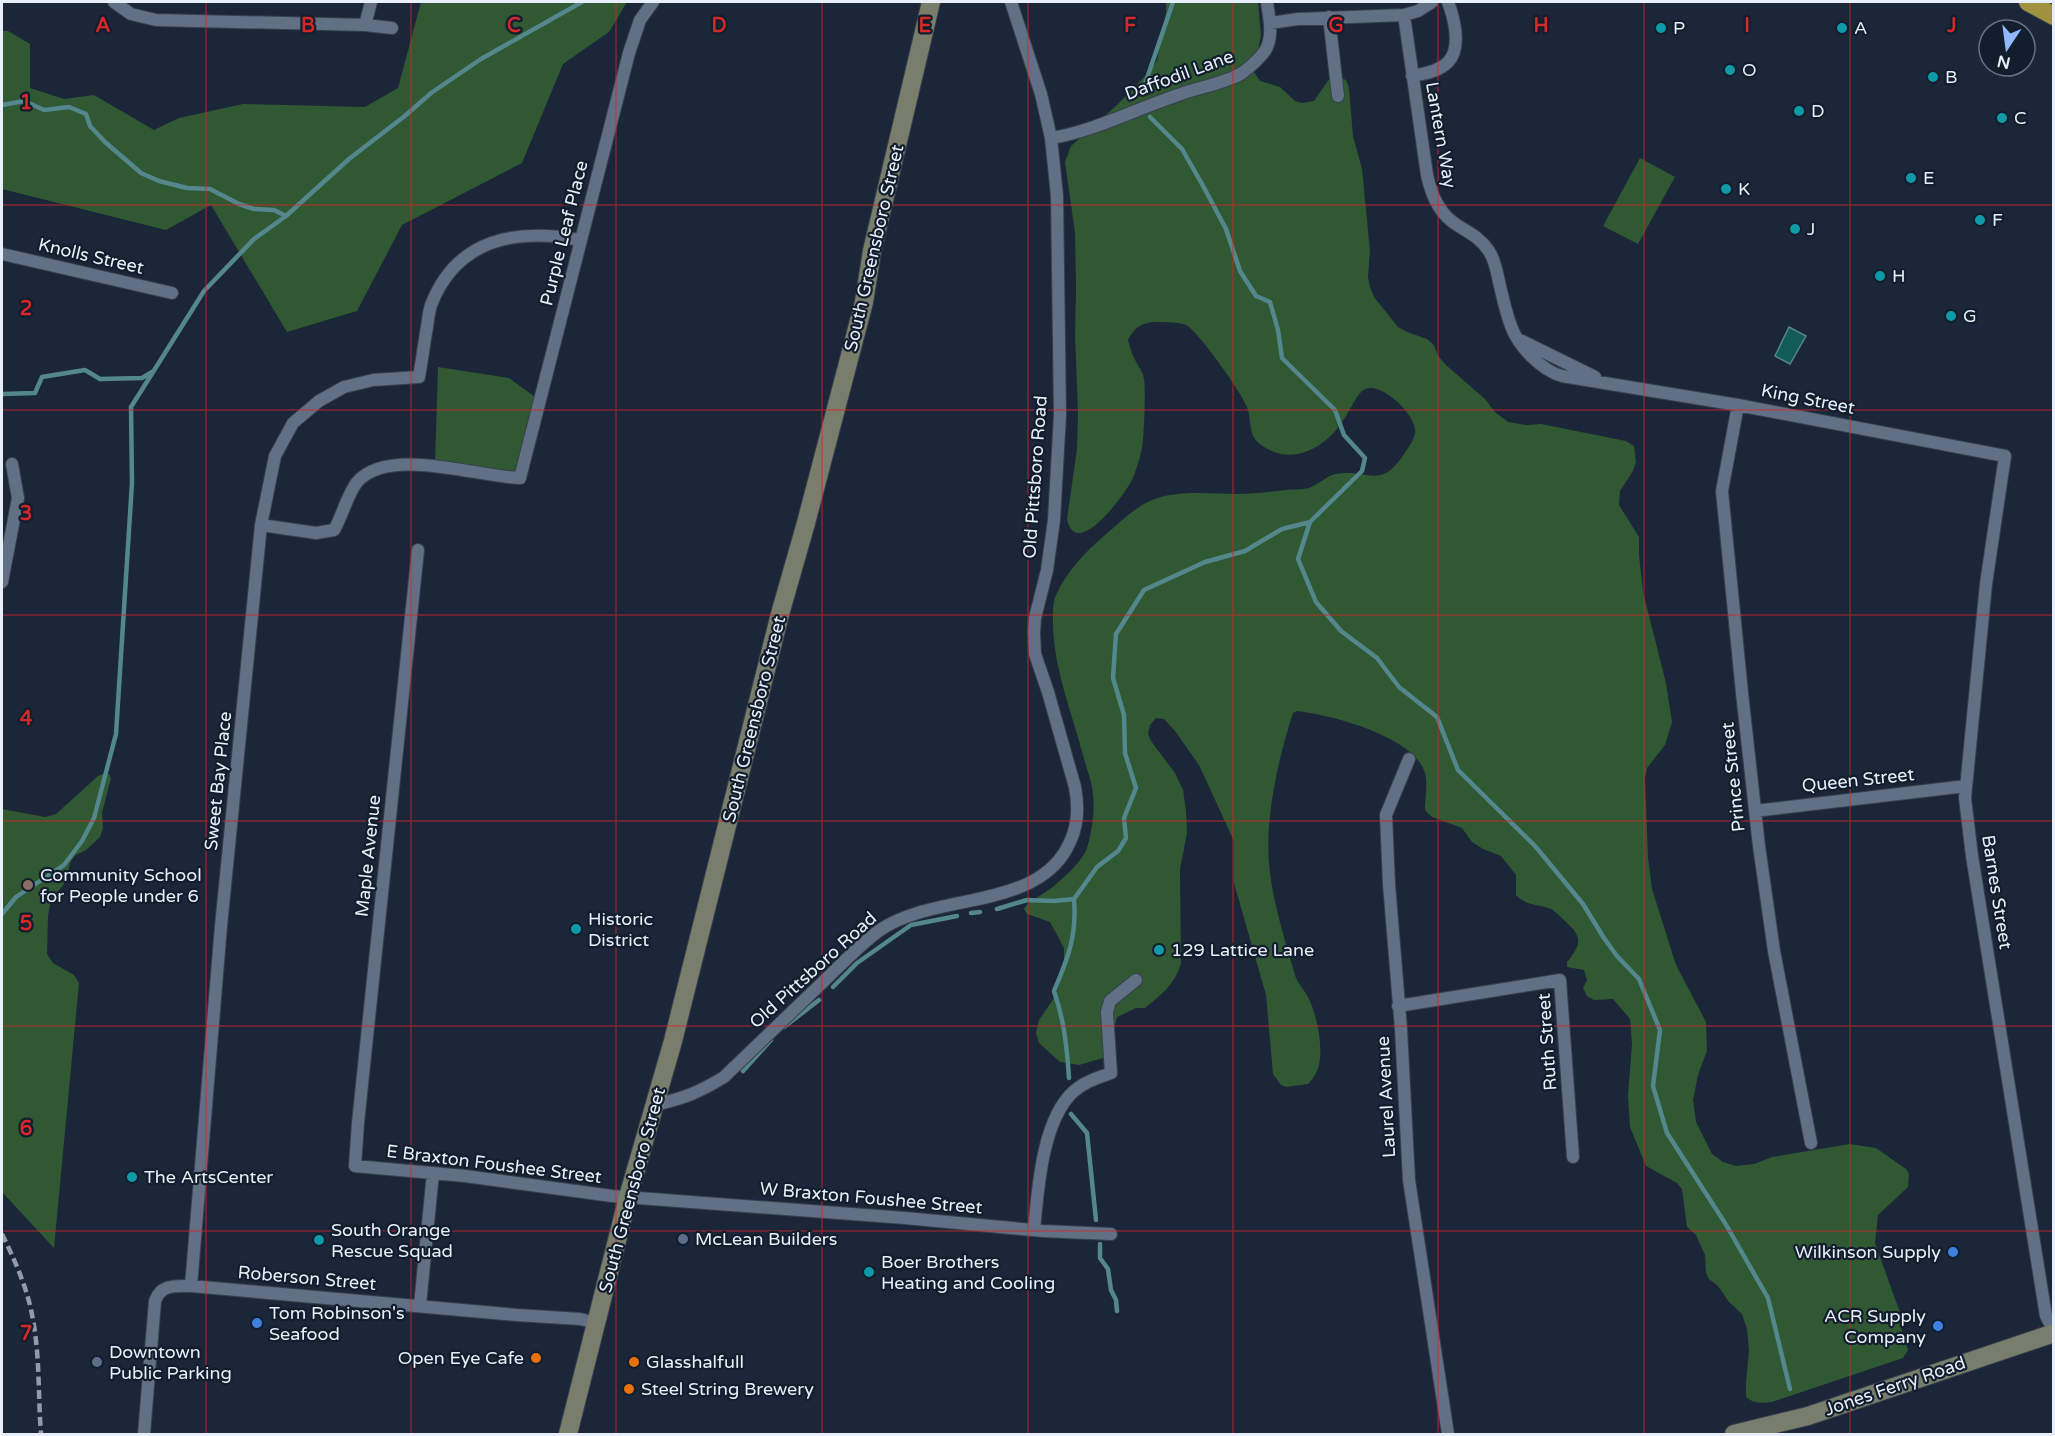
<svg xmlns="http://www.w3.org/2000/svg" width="2055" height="1436" viewBox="0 0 2055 1436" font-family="'Varela Round',sans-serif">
<rect width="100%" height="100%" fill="#1b2638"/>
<path fill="#305833" d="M421,2H627L609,32L563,64L522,163L402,225L357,311L287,332L211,205L166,230L2,189V31H8L30,44V88L64,99L94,95L154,130L179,118L243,104L365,107L398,88Z
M1166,2H1258L1261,35L1254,72L1260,81L1280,87L1295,101L1302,103L1314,101L1330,78L1339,77L1346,80L1349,88L1353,136L1362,169L1370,251L1368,277L1370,287L1374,297L1398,327L1407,332L1427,339L1434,345L1438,356L1446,365L1485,399L1495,412L1508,422L1526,425L1541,424L1626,441L1634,446L1636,462L1633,471L1620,491L1619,505L1639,537V555L1643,592L1666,683L1672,722L1665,745L1647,768L1645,778L1648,857L1652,889L1676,965L1706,1022L1707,1051L1698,1075L1693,1100L1696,1122L1712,1154L1723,1162L1736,1166L1754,1164L1772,1157L1850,1144L1876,1148L1906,1169L1909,1174L1908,1187L1878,1215L1875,1243L1902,1318L1900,1325L1908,1350L1903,1358L1772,1402C1762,1403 1754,1404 1746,1397V1383L1749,1350L1747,1329L1742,1314L1729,1302L1718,1286L1709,1279L1706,1273L1705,1255L1696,1235L1687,1227L1682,1189L1677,1183L1646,1166L1630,1127L1628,1095L1632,1044L1630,1019L1613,999L1594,1000L1587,996L1583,988L1587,980L1584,970L1567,967V962C1581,945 1583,937 1566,922C1562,918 1556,912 1551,909C1538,904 1526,906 1516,895V875L1501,856L1483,849L1472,842L1462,828L1432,817L1425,810C1425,799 1428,783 1425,773C1414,736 1331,715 1297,711L1293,713C1279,756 1265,816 1269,862C1271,896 1286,944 1296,978C1299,985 1305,991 1308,997C1317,1014 1326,1056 1316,1073C1314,1077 1311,1081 1308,1084L1286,1087L1281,1085L1273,1074L1266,995L1234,883V841L1199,765L1175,731L1164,719L1156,718L1150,725L1148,734L1151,741L1175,773L1183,790L1186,811L1187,833L1180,869L1181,964C1175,984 1161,995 1145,1008H1136L1117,1017L1109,1049L1103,1058L1079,1065L1060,1062L1039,1043L1036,1033L1039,1020L1056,995L1064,967V948L1050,922L1027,914L1024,909C1030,899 1038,898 1047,891C1058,884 1084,860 1087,848C1092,831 1095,811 1093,794C1092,782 1087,770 1084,759C1073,715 1054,671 1053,625C1053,615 1052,604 1056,595C1067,571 1085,552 1105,535C1117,525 1129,513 1142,505C1170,488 1206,494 1237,494C1253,494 1269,492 1285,490C1292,489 1302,490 1309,488C1318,485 1326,476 1336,474C1368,468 1380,491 1404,454C1408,448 1414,440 1415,433C1418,416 1378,377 1362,391C1354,399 1349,413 1342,422C1326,447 1294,465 1266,448C1246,437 1253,425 1247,407C1242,393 1198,331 1186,325C1179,322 1163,322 1156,322C1142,322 1134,328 1128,340C1130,346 1131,352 1134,358C1137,364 1143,372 1144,379C1146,389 1144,438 1142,448C1140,458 1136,471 1132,480C1125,494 1076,562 1067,519L1077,449L1078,413L1075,337L1076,288L1075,233L1065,162L1071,146L1117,105L1151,70L1157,60L1166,14Z
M1640,158L1675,177L1638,244L1603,226Z
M438,367L509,378L535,397L515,477L435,462Z
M103,774H109L111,778L102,813L103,828L100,837L86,850L76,855L71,861L64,884L51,900L48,916L47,954L53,963L74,975L79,983L54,1248L2,1192V809L45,817L56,814L98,776Z"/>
<path fill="#135a5b" stroke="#53878b" stroke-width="1.5" d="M1789,327L1806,336L1790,364L1775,356Z"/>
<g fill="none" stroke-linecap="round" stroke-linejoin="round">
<path stroke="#53878b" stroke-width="4.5" d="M1144,87L1173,2
M2,105L24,101L44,110L69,107L86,114L90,126L105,142L141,173L159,181L187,188L210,189L239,204L254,209L274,210L286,216
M1150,117L1182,149L1202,184L1226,229L1240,271L1256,296L1270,302L1278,330L1282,358L1335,410L1344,435L1365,458L1362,471L1310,522L1298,559L1316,602L1341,631L1377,658L1399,687L1437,717L1458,770L1535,846L1583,904L1604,938L1617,956L1639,979L1660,1030L1653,1086L1667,1133L1725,1223L1768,1298L1790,1389
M2,394L35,393L42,377L85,370L100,379L142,378L152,372
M997,909L1027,900L1054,901L1074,899
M971,913L980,912
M2,914L16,897L64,865L82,841L94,818L116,734L132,483L131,407L204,291L254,239L286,216L349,159L406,115L431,93L481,59L582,2
M833,987L857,963L911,925L957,916
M784,1027L819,1000
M743,1071L771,1040
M1069,1078C1067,1047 1064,1020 1054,991C1068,958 1077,936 1074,899L1097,867L1118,851L1126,838L1124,818L1136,788L1125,753L1124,715L1113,678L1116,634L1144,590L1205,562L1245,551L1282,529L1310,522
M1071,1114L1087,1133L1096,1220
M1100,1244V1258L1108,1269L1111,1290L1116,1300L1117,1311"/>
<g stroke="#37404f" stroke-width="14">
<path id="minor" d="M114,2L131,14L156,20L365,25L392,28
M1404,15L1427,175C1431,194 1439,214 1457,225C1470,233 1480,238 1489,251C1496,262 1497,274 1500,286C1503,299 1506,313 1511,326C1518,346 1542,371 1562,376L1738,405L2005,456L1986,584L1965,798L1972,856L2046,1316L2054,1331
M1329,17L1338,96
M1270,23L1298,19L1404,15L1418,11L1432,2
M365,25L371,2
M1412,76C1424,74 1440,71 1448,62C1462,48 1454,18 1448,2
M1051,138C1095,131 1138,108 1181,94C1197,88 1229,82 1242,73C1250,67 1259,59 1265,51C1274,36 1269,18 1267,2
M2,254L172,293
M1522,341L1595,377
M1738,405L1722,491L1742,693L1759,846L1774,951L1811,1143
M261,525L316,533L334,530C342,517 348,492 358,481C390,446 478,477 520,478L629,53L640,20L653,2
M418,550L358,1123L355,1166L465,1176L612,1196L905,1218L1043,1231L1111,1234
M2,582L18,498L12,464
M1409,759L1386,815L1389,884L1401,1029L1409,1180L1448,1434
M1755,811L1966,786
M1398,1006L1560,980L1573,1157
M655,1105C684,1098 698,1093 724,1077C757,1045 790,1014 823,982C841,965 859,945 880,930C934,893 1034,910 1067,848C1078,828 1079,809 1075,787L1048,692L1035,654L1034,633L1035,618L1047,570L1054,520L1060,415L1057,196L1051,138L1041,94L1011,2
M1034,1230C1038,1189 1042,1121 1073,1092C1084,1082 1097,1078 1111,1073L1107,1012L1110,1001L1136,980
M191,1286L221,926L261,525L275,456L293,423L319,401L344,387L373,380L419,377C422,360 424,344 427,327C428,320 429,311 431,305C457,238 517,228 580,240
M420,1305L433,1173
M144,1434L155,1301C161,1284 175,1286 191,1286L517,1315L580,1319L597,1323"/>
</g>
<g stroke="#37404f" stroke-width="20">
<path id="secondary" d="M568,1434L628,1197L673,1041L780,614L806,523L864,302L872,251L931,2
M1734,1434L1808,1416L2054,1333"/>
</g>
<g stroke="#37404f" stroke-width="20">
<path id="trunk" d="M2028,2L2054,16"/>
</g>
<use href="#minor" stroke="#627085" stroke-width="12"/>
<use href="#secondary" stroke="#797d6b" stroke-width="18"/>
<use href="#trunk" stroke="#9f9240" stroke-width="18"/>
<path stroke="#929ba9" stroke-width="4.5" stroke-dasharray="9 4.5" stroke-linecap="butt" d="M2,1234C15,1261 28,1289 33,1320C40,1358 38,1396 41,1434"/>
</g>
<path fill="none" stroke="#d62828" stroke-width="1.5" stroke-opacity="0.55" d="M206,2V1434M411,2V1434M616,2V1434M822,2V1434M1028,2V1434M1233,2V1434M1438,2V1434M1644,2V1434M1850,2V1434M2,205H2054M2,410H2054M2,615H2054M2,821H2054M2,1026H2054M2,1231H2054"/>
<g fill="#0f9aa8" stroke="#121d2d" stroke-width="2">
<circle cx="1661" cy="28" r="6"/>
<circle cx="1842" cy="28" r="6"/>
<circle cx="1730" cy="70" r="6"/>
<circle cx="1933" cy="77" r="6"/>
<circle cx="1799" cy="111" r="6"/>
<circle cx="2002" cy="118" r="6"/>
<circle cx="1911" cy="178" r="6"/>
<circle cx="1726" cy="189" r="6"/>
<circle cx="1980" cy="220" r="6"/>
<circle cx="1795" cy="229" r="6"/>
<circle cx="1880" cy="276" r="6"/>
<circle cx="1951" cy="316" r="6"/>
<circle cx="576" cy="929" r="6"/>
<circle cx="1159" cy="950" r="6"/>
<circle cx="132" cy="1177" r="6"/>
<circle cx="319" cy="1240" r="6"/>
<circle cx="869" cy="1272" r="6"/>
</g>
<circle fill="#8d6e63" stroke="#121d2d" stroke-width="2" cx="28" cy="885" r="6"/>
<g fill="#5c6f8a" stroke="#121d2d" stroke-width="2">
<circle cx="683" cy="1239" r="6"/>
<circle cx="97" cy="1362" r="6"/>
</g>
<g fill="#3f7fe0" stroke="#121d2d" stroke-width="2">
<circle cx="1953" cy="1252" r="6"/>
<circle cx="257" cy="1323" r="6"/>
<circle cx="1938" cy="1326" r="6"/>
</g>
<g fill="#e8710a" stroke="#121d2d" stroke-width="2">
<circle cx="536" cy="1358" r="6"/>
<circle cx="634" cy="1362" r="6"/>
<circle cx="629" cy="1389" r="6"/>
</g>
<g text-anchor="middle" stroke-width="4.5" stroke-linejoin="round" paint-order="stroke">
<g font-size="18" fill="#e7effa" stroke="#121d2d" text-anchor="start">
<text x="1673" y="34">P</text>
<text x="1854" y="34">A</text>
<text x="1742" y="76">O</text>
<text x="1945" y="83">B</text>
<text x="1811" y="117">D</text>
<text x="2014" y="124">C</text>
<text x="1923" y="184">E</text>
<text x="1738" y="195">K</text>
<text x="1992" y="226">F</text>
<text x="1807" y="235">J</text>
<text x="1892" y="282">H</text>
<text x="1963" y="322">G</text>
<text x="40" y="881">Community School<tspan x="40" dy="21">for People under 6</tspan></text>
<text x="588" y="925">Historic<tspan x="588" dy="21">District</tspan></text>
<text x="1171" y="956">129 Lattice Lane</text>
<text x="144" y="1183">The ArtsCenter</text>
<text x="331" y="1236">South Orange<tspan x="331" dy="21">Rescue Squad</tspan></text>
<text x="695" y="1245">McLean Builders</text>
<text x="1941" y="1258" text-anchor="end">Wilkinson Supply</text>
<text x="881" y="1268">Boer Brothers<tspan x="881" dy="21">Heating and Cooling</tspan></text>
<text x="269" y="1319">Tom Robinson's<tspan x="269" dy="21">Seafood</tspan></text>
<text x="1926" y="1322" text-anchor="end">ACR Supply<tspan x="1926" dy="21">Company</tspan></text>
<text x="109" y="1358">Downtown<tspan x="109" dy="21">Public Parking</tspan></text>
<text x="524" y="1364" text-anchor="end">Open Eye Cafe</text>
<text x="646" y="1368">Glasshalfull</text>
<text x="641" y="1395">Steel String Brewery</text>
</g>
<g font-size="18" fill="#e7effa" stroke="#121d2d">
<text transform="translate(1179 75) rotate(-20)" y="6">Daffodil Lane</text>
<text transform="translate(1441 135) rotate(80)" y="6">Lantern Way</text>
<text transform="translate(564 233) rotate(-76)" y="6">Purple Leaf Place</text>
<text transform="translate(874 248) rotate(-77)" y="6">South Greensboro Street</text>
<text transform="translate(91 256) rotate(13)" y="6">Knolls Street</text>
<text transform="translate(1808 399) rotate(11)" y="6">King Street</text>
<text transform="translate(1035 477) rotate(-86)" y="6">Old Pittsboro Road</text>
<text transform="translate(754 719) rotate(-76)" y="6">South Greensboro Street</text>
<text transform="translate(1733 777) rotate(-96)" y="6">Prince Street</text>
<text transform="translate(1858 780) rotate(-6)" y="6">Queen Street</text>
<text transform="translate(218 781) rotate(-84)" y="6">Sweet Bay Place</text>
<text transform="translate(368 856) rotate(-84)" y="6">Maple Avenue</text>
<text transform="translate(1997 892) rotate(81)" y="6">Barnes Street</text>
<text transform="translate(813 970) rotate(-42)" y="6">Old Pittsboro Road</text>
<text transform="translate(1547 1042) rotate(-94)" y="6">Ruth Street</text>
<text transform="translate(1386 1097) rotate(-93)" y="6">Laurel Avenue</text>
<text transform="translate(494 1164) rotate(7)" y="6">E Braxton Foushee Street</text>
<text transform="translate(632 1190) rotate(-75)" y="6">South Greensboro Street</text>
<text transform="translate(871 1198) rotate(5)" y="6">W Braxton Foushee Street</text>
<text transform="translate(307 1278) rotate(5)" y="6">Roberson Street</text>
<text transform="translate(1895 1386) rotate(-19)" y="6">Jones Ferry Road</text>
</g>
</g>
<g font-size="20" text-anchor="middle" font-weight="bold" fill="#d62828" stroke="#121d2d" stroke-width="4.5" stroke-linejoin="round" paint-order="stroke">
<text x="103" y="32">A</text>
<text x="308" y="32">B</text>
<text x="514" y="32">C</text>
<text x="719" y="32">D</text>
<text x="925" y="32">E</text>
<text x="1130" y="32">F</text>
<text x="1336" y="32">G</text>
<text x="1541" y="32">H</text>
<text x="1747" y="32">I</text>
<text x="1952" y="32">J</text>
<text x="26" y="109">1</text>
<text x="26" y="315">2</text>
<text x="26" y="520">3</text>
<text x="26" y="725">4</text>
<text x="26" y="930">5</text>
<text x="26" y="1135">6</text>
<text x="26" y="1340">7</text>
</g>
<rect width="2055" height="1436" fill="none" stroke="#e7effa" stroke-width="6"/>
<g transform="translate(2007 48) rotate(193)"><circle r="28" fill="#121d2d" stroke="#67717f" stroke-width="1.5"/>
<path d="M0-4.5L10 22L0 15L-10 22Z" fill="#8fb8fd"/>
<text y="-9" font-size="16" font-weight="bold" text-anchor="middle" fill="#e7effa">N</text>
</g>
</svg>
